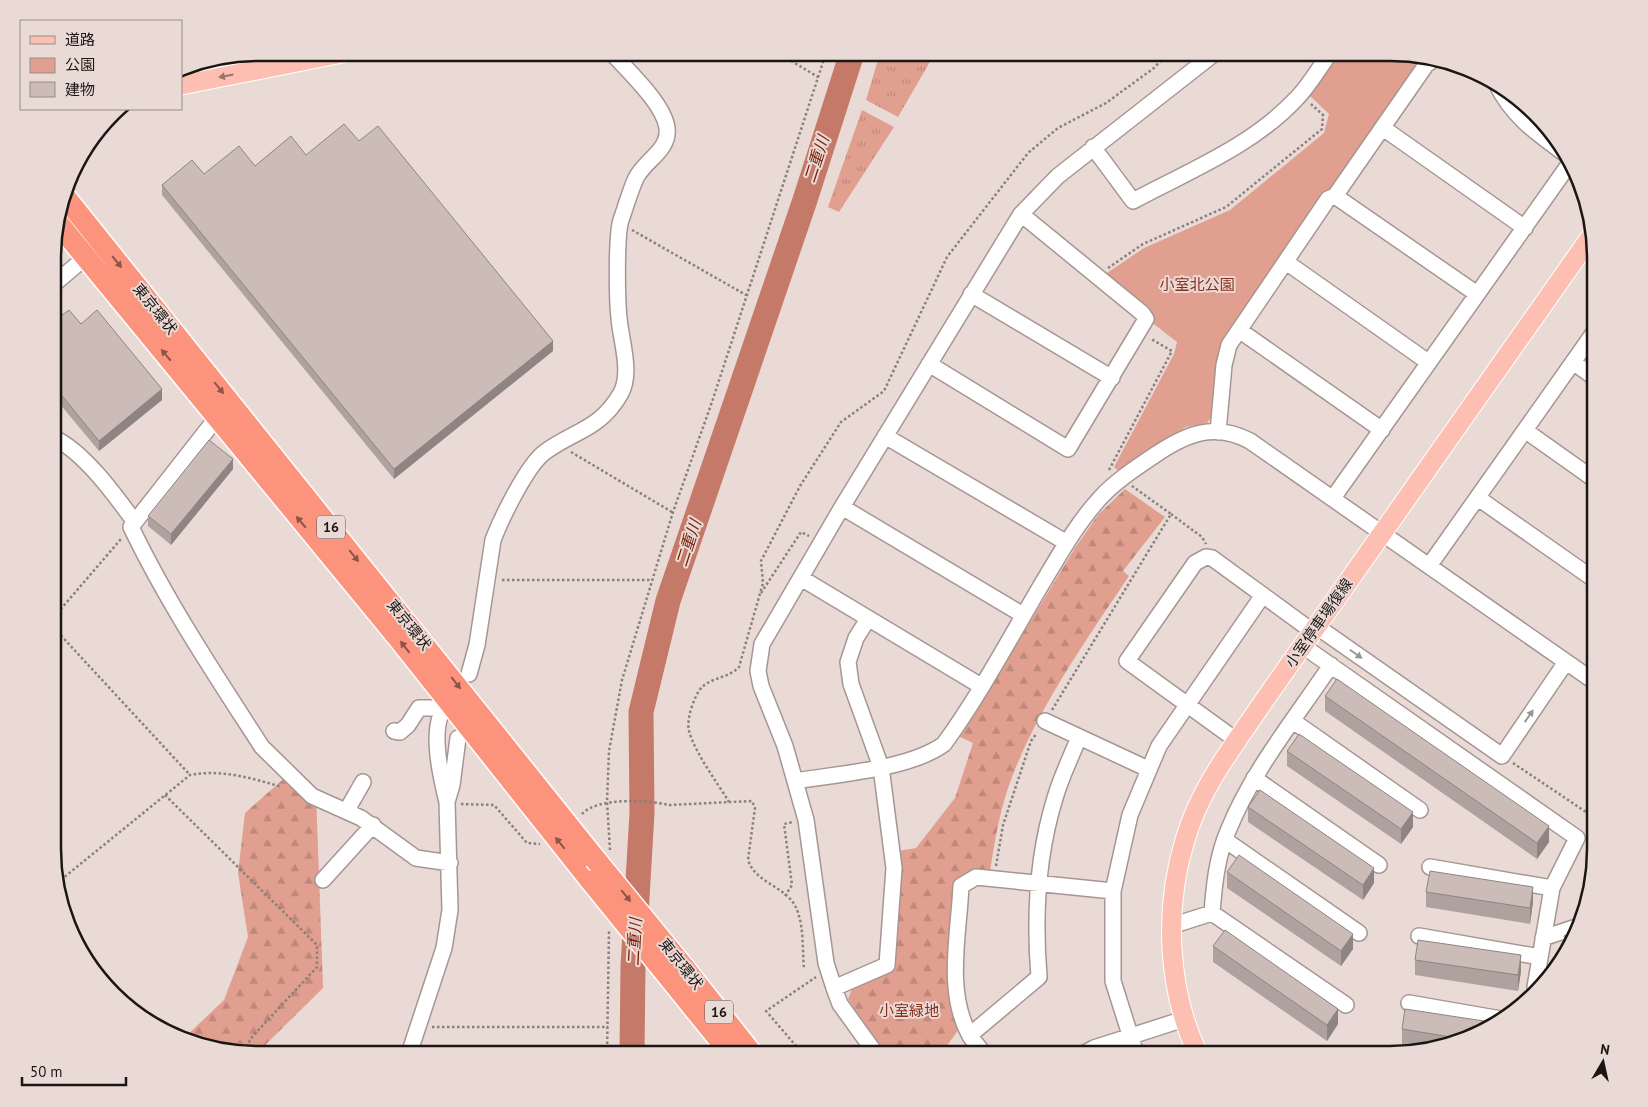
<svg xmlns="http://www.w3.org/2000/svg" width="1648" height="1107" viewBox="0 0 1648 1107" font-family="'PT Sans','Noto Sans JP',sans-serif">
<defs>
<pattern id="grass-tufts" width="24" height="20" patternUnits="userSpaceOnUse" patternTransform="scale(1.25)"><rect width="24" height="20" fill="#e19f8f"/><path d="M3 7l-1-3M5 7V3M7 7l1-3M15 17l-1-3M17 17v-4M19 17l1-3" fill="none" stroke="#c0887a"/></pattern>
<pattern id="forest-firs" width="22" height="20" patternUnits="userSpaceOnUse" patternTransform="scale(1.25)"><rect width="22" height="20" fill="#e19f8f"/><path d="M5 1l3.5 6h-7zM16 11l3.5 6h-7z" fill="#c0887a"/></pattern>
</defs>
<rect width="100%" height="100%" fill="#eadad6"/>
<path fill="url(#grass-tufts)" d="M880,53H935L898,117L866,100Z
M862,110L894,127L839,212L828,207Z"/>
<path fill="url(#forest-firs)" d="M1125,489L1165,517L1123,571L1129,576C1087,639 1042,702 1014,772C1001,804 995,838 990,872L970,870L955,883C951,933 942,981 959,1029L941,1054H888L867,1028L848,999L852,989L895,969L898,851L916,848L955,798L973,743L960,737L1075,548L1098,515Z
M289,774L316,792L323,988L256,1054L192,1044L183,1039L224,1000L248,937L238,873L245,813Z"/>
<path fill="#e19f8f" d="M1339,53H1390L1426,58L1234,328L1213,415L1207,423L1186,427L1118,471L1114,467L1174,354L1177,342L1150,321L1147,306L1104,275L1144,248L1230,210L1324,133L1329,114L1308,94Z"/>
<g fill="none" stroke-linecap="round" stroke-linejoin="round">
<path stroke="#c57968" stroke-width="25" d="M632,1054L633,966L642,813L641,712L668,601L805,200L852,53"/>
<g stroke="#a69693" stroke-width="18">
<path id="minor" d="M1496,83C1512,117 1539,135 1568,156
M1383,128L1525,228
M1093,147L1133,201C1189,171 1252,146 1296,99C1309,86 1319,68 1330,53
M1335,196L1477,294
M1286,262L1428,362
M54,284L93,251
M971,294L1112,378
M1239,330L1382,430
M1573,362L1595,378
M929,364L1068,449L1146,319L1142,313L1021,214
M218,416L131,527C168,604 216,676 262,747L312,796L361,818L416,858L450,863
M1526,431L1595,480
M1218,432L1224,365L1229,345L1328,199L1335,196L1426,65L1433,60
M885,436L1067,543
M54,438C84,452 115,495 134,521
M1333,498L1570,163
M1478,498L1595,580
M842,507L1023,615
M1429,566L1595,331
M801,578L981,686
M868,619L856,638L848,662L851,684L881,767L894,868L887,965L834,988L826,963L806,820L785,746L761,686L758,671L762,644L842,507L1021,214L1058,176L1215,53
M1316,626L1502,756L1566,662
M1303,646L1577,838L1552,888L1535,987
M469,674L477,645L493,540C501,519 527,465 545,452C575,430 600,430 621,393C632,372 621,341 619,318C617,300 616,235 621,220C626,206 630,191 636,178C645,160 670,150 667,128C664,104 628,71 612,53
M1045,721L1148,769
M1293,721L1420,810
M394,731L400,732L408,725L419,708H443
M1236,740L1127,661L1195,563L1206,557L1212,558L1312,631
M1254,778L1379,865
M795,781C838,774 910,769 944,744C981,693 1011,636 1043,582C1061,552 1078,522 1101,497C1117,480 1136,468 1155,455C1186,434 1214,422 1250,441L1595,682
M447,802C441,778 427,720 449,704
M347,810L363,782
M1225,840L1359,933
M1430,867L1552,888
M323,880L373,825
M1212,913L1346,1005
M1171,926L1212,913C1214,886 1217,856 1228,831C1252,771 1295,719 1331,665
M1419,936L1540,957
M1543,938L1579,926
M834,988L840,1004L876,1054
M1409,1003L1501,1019
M970,1035L1039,977C1034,916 1037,856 1055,798C1061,777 1071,757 1079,737
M409,1054L444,948L450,910L447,802L452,785L458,738
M984,1054C980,1048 974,1042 970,1036C945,992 959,933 961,886L976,877L1113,891
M1083,1054L1094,1048L1184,1019
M1136,1054L1113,981V891L1130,815L1159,746L1263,595"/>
</g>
<g stroke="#fff" stroke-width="21">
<path id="major" d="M181,85L342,53
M1198,1054C1167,989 1164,908 1185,840C1199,791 1229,752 1257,711C1281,676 1306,641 1331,606C1418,482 1505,358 1592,235"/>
</g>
<g stroke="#fff" stroke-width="24">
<path id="highway" d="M65,197L595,859
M57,222L400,640L591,881
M685,969L752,1054
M680,991L731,1054"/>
</g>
<path stroke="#897f7c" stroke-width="2.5" stroke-dasharray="2.5 2.5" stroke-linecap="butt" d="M778,53L818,77
M632,230L746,295
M1108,268L1143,244L1226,207L1322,129L1323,115L1311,104
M571,452L672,512
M1109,470L1172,351L1151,339
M1171,514L1202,537L1206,544
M502,580H652
M761,593L801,532L809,536
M54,617L121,539
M54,628L190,775
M1052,710L1171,514L1132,486
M1513,763L1595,818
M165,795L317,945V967L252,1037L243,1052
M729,802C717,782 695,753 689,731C686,719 694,696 702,687C713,677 729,678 739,667L763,583L761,561L800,486L841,422L884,391L947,257L1028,153L1058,128L1106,103L1154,68L1168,53
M461,804L494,805L527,843L540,844
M582,814C598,797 647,800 669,805L752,801L755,808L748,860C755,881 779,885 792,901C805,918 802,949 804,969
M610,850L607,802L609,751L622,680L673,512L712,402L826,53
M996,866L1003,825L1031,741L1037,733
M57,883L190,775C222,769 251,778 282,787
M785,896L792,885L784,824L793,822
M432,1027H608
M607,1054L609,931
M803,1054L766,1011L816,977"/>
<use href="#minor" stroke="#fff" stroke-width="15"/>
<use href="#major" stroke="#fdbfb1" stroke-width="19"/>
<use href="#highway" stroke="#fc947d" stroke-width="21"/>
<g stroke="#fff" stroke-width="24" stroke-linecap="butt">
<path id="highway-bridge" d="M595,859L685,969
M591,881L680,991"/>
</g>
<use href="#highway-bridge" stroke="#fc947d" stroke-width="21"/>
</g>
<path fill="#afa29e" d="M359,141L553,351L394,479L162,195V185L204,174L255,166L306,155Z
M54,321L81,324L162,400L99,451L54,397Z
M233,469L171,545L148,526V516Z
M1325,696L1549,842L1537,859L1325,711Z
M1287,751L1413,827L1401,844L1287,766Z
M1248,807L1374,883L1363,900L1248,822Z
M1227,872L1353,949L1341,966L1227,888Z
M1426,892L1533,902L1530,924L1426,907Z
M1577,930L1565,955L1564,951V936Z
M1213,946L1338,1024L1327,1041L1213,962Z
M1415,960L1521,971L1518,991L1415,975Z
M1492,1027L1423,1048L1402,1045V1029Z"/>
<path fill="#8e8481" d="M553,341V351L394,479V469Z
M162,389V400L99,451V441Z
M233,459V469L171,545V534Z
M1413,812V827L1401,844V829Z
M1549,826V842L1537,859V843Z
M1374,868V883L1363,900V885Z
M1533,887V902L1530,924V908Z
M1353,934V949L1341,966V951Z
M1521,955V971L1518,991V975Z
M1338,1009V1024L1327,1041V1025Z"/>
<path fill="#cbbcb8" stroke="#8e8481" d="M344,124L359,141L378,126L553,341L394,469L162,185L192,160L204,174L239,146L255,166L291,136L306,155Z
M69,310L81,324L97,310L162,389L99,441L54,386V321Z
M209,440L233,459L171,534L148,516Z
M1337,679L1549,826L1537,843L1325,696Z
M1299,734L1413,812L1401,829L1287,751Z
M1260,790L1374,868L1363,885L1248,807Z
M1239,855L1353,934L1341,951L1227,872Z
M1430,871L1533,887L1530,908L1426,892Z
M1225,930L1338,1009L1327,1025L1213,946Z
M1577,930L1568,948L1564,936Z
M1418,940L1521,955L1518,975L1415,960Z
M1405,1009L1497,1023L1492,1027L1457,1038L1402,1029Z"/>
<defs><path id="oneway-solid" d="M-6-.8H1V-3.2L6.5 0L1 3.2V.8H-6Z" transform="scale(1.25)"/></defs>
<use fill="#97736a" href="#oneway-solid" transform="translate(226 76) rotate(169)"/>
<g fill="#8c5548">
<use href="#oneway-solid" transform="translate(117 262) rotate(51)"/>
<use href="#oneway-solid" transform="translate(166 355) rotate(-130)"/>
<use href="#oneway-solid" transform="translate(219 388) rotate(51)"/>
<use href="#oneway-solid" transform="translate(301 522) rotate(-130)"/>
<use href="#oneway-solid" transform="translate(354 556) rotate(51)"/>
<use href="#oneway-solid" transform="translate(405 647) rotate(-128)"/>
<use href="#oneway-solid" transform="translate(456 683) rotate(52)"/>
<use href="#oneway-solid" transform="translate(560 843) rotate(-129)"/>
<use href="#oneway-solid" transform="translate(626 896) rotate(51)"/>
</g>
<g fill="#989695">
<use href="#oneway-solid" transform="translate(1356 654) rotate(35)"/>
<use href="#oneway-solid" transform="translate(1529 716) rotate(-55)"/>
</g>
<g text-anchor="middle" stroke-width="4" stroke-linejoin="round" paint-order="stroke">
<g fill="#eadad6" stroke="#59514e" stroke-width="1">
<rect x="317" y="515.5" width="28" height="23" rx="4"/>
<rect x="705" y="1000.5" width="28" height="23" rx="4"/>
</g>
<g font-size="14" font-weight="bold" fill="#1b1614">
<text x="331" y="532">16</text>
<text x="719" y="1017">16</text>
</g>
<g font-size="15" fill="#8b2f1b" stroke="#eadad6">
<text x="1197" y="290">小室北公園</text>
<text x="909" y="1016">小室緑地</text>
</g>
<g font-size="15" fill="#1b1614" stroke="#eadad6">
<text transform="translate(155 309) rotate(51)" y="5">東京環状</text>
<text transform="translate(1319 623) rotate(-55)" y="5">小室停車場復線</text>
<text transform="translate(409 625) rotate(51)" y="5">東京環状</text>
<text transform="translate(681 964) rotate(51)" y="5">東京環状</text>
</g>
<g font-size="16" font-style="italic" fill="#7b200b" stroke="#eadad6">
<text transform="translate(816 159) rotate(-72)" y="6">二重川</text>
<text transform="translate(688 543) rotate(-72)" y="6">二重川</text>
<text transform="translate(634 942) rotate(-87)" y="6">二重川</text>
</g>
</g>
<path d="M0 0H1648V1107H0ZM258 61H1390A197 197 0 0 1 1587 258V849A197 197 0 0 1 1390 1046H258A197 197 0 0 1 61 849V258A197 197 0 0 1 258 61Z" fill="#eadad6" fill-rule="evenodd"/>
<path fill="none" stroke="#1b1614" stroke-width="2.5" d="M258 61H1390A197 197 0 0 1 1587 258V849A197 197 0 0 1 1390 1046H258A197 197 0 0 1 61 849V258A197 197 0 0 1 258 61Z"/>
<rect x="20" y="20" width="162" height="90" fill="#eadad6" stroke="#978c88"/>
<rect x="30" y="36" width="25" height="8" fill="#fdbfb1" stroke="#978c88"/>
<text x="65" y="45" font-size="15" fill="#1b1614">道路</text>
<rect x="30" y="58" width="25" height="15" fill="#e19f8f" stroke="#978c88"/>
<text x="65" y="70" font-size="15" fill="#1b1614">公園</text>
<rect x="30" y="82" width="25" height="15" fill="#cbbcb8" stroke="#978c88"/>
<text x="65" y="95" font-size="15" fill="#1b1614">建物</text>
<g transform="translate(1603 1062) rotate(9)" stroke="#eadad6" stroke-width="4" paint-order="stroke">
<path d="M0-4L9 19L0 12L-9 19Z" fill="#1b1614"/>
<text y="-8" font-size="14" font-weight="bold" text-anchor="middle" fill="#1b1614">N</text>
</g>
<path d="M22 1077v8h104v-8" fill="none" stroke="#1b1614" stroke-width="2.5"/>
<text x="30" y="1077" font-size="15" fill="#1b1614" stroke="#eadad6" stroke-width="4" paint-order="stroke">50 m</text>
</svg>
